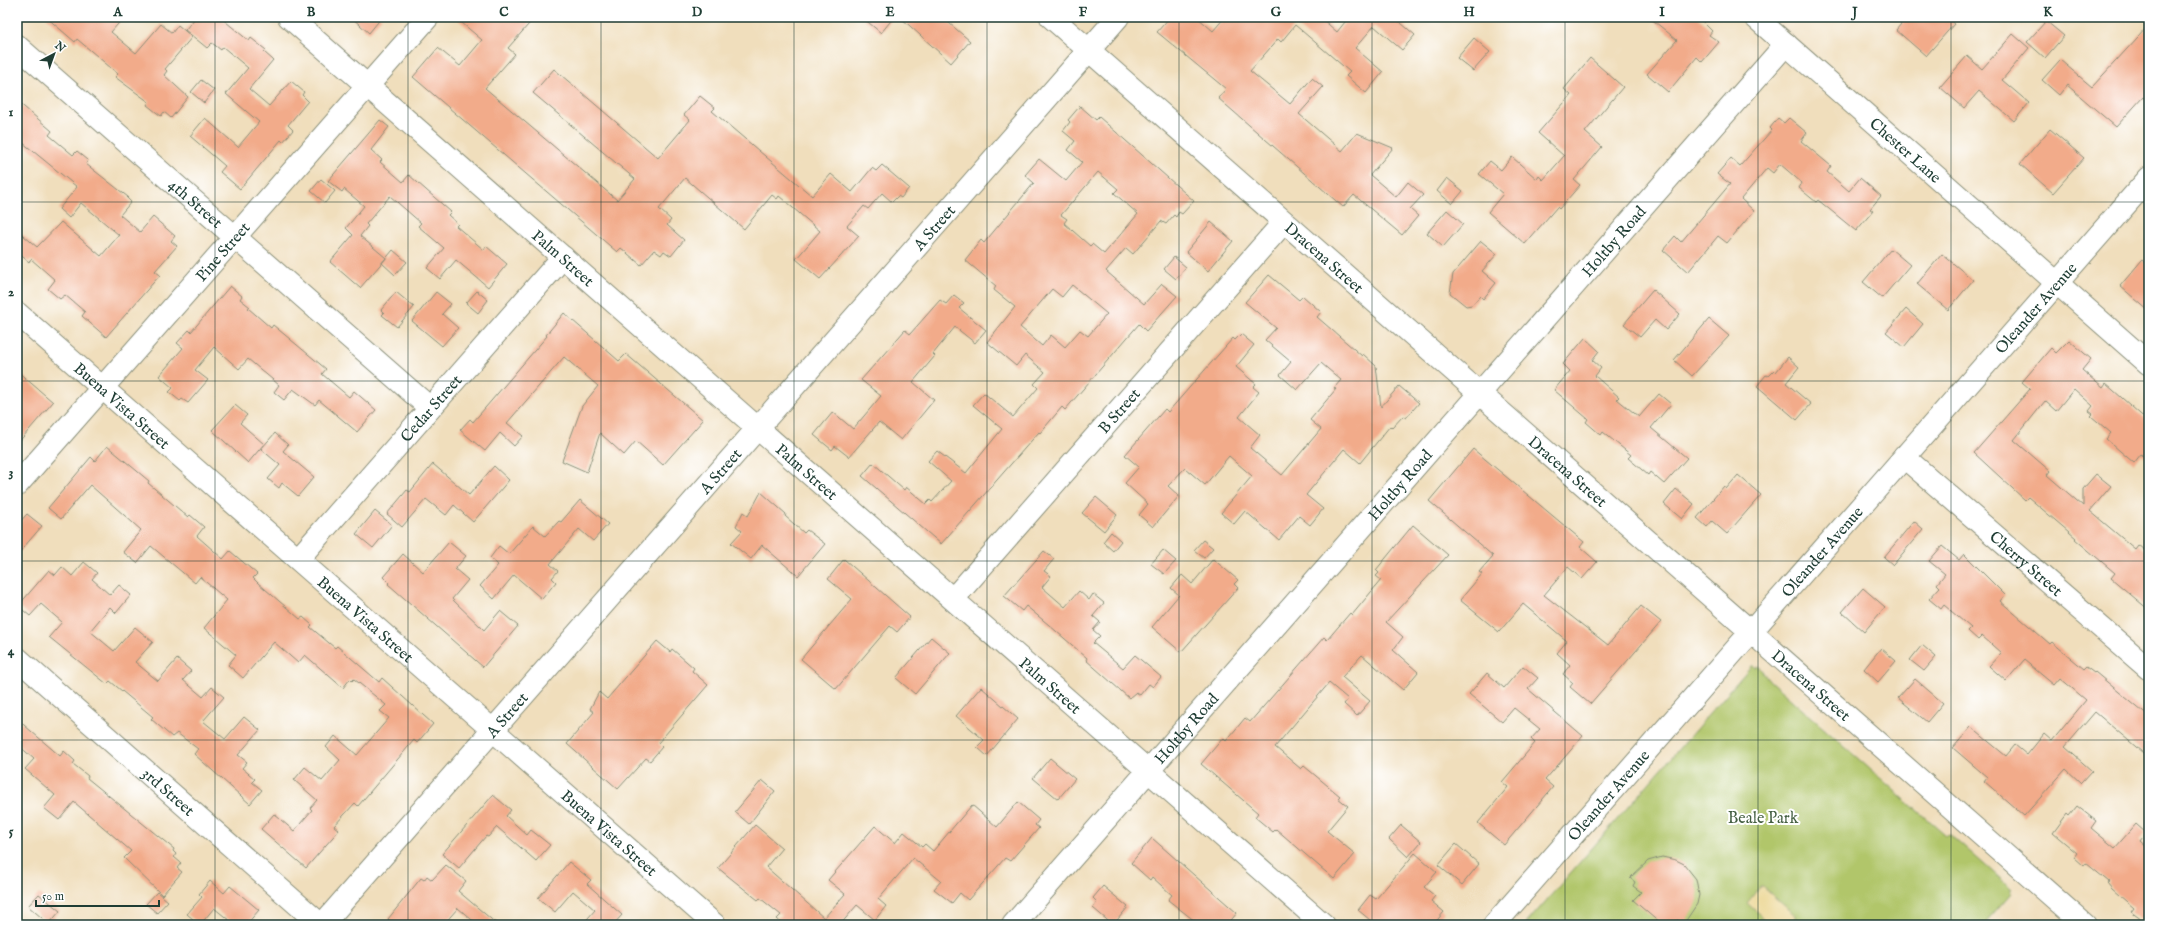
<svg xmlns="http://www.w3.org/2000/svg" width="2166" height="942" viewBox="0 0 2166 942" font-family="'IM FELL English',serif">
<rect width="100%" height="100%" fill="#fff"/>
<filter id="ink" filterUnits="userSpaceOnUse"><feTurbulence type="fractalNoise" baseFrequency=".025" numOctaves="2"/><feDisplacementMap in="SourceGraphic" scale="8" xChannelSelector="R" yChannelSelector="G"/><feConvolveMatrix kernelMatrix="1 2 1 2 8 2 1 2 1" color-interpolation-filters="sRGB"/></filter>
<filter id="wash" filterUnits="userSpaceOnUse"><feTurbulence type="fractalNoise" baseFrequency=".012" numOctaves="4" result="noise"/><feDisplacementMap in="SourceGraphic" scale="16" xChannelSelector="R" yChannelSelector="G"/><feGaussianBlur stdDeviation="0.9" result="paint"/><feColorMatrix in="noise" values="0 0 0 0 0 0 0 0 0 0 0 0 0 0 0 0 0 1.4 0 .05"/><feComposite in="paint" operator="in"/></filter>
<g filter="url(#wash)">
<rect width="100%" height="100%" fill="#f0debc"/>
<path fill="#b1c66a" stroke="#68824f" d="M1752,665L1755,668L1758,666L1770,681L1946,836L1951,835L2012,889L2010,891L2011,893L1983,925H1525Z"/>
<path fill="#eeda9e" stroke="#868c69" d="M1760,887H1763L1795,915V925H1771L1747,903Z"/>
<g id="blocks">
<path fill="#f2ab8a" fill-rule="evenodd" d="M46,17H124L111,32L136,53L161,24L172,33L178,25L192,37L165,69L167,71L164,75L188,97L171,118L164,112L161,116L147,105L149,102L115,77L118,74L77,39L75,42Z
M196,17H220L249,41L251,38L266,50L264,52L273,60L249,89L269,106L291,81L304,92L302,95L308,101L288,125L293,130L283,142L281,140L240,189L220,172L225,166L190,136L205,118L238,147L259,122L226,94L248,68L223,47L221,50L212,43L207,48L185,30Z
M351,17H382L369,33Z
M455,17H535L508,48L515,54L485,88L617,200L635,179L533,93L554,69L658,158L690,120L684,115L700,96L715,108L712,111L812,196L831,174L852,192L872,168L876,171L882,165L909,188L901,198L898,196L892,202L882,193L868,209L864,206L847,226L859,236L820,279L796,259L820,231L779,196L777,199L772,195L744,229L685,178L659,209L671,220L667,225L684,240L671,256L664,251L661,255L654,250L641,265L621,248L617,252L413,77L438,48L460,66L482,40Z
M862,17H894L881,33Z
M900,17H942L970,41L951,63Z
M1170,17H1197L1213,31L1225,17H1320L1337,32L1349,17H1394L1415,35L1402,50L1374,26L1355,48L1383,72L1366,93L1346,76L1350,72L1295,25L1281,42L1278,39L1250,71L1290,104L1312,78L1323,87L1299,114L1342,151L1357,133L1393,148L1370,175L1396,197L1408,182L1423,195L1410,209L1418,216L1402,235L1354,195L1343,207L1218,98L1226,89L1157,32Z
M1649,17H1698L1712,31L1709,35L1719,42L1702,62L1697,57L1668,92L1647,74L1677,40Z
M1907,17H1946L1954,24L1926,56L1896,30Z
M2046,21L2064,36L2045,58L2027,42Z
M2149,25V102L2143,97L2116,127L2067,85L2059,95L2042,80L2060,60L2092,87Z
M2013,34L2029,48L2002,80L2029,103L2014,121L1979,91L1964,108L1940,87L1967,56L1982,69Z
M1474,38L1490,52L1473,71L1457,58Z
M1590,58L1623,87L1585,132L1602,147L1574,180L1580,185L1559,209L1557,207L1525,244L1488,212L1503,194L1479,174L1490,161L1501,170L1512,157L1537,179L1539,176L1543,180L1564,156L1538,133L1571,95L1564,89Z
M201,80L214,90L204,103L191,92Z
M17,101L52,131L49,135L73,155L77,151L88,160L86,164L128,197L127,198L131,202L120,215L140,232L153,217L175,236L171,241L177,246L155,271L160,275L106,337L82,316L85,312L65,295L60,299L48,289L55,280L31,259L29,262L17,252V230L37,247L61,222L101,256L119,235L81,203L69,218L59,209L77,187L17,138Z
M1080,106L1096,120L1099,117L1194,201L1182,214L1179,212L1176,217L1174,215L1166,224L1161,221L1133,254L1126,248L1106,271L1144,304L1162,284L1177,296L1146,331L1139,324L1065,410L1062,407L1040,433L1039,432L941,544L862,476L873,463L904,490L906,487L926,504L930,500L932,502L951,481L928,461L937,451L966,473L1002,429L973,405L984,393L1013,417L1038,388L1034,384L1045,372L1025,355L1016,366L987,342L1015,307L994,290L996,286L965,260L981,240L984,243L1034,183L1025,175L1039,159L1066,181L1082,162L1068,150L1075,141L1063,131L1070,122L1068,120ZM1098,172L1118,189L1114,193L1138,214L1104,254L1092,244L1090,246L1064,223L1067,219L1061,215ZM1072,285L1107,314L1088,336L1080,330L1065,347L1051,335L1042,346L1020,327L1052,289L1062,297Z
M1778,118L1784,123L1789,118L1807,133L1801,141L1831,166L1827,172L1849,191L1860,178L1881,196L1870,209L1873,211L1856,231L1818,200L1816,202L1799,188L1802,183L1780,164L1773,173L1767,168L1741,199L1754,211L1727,243L1718,236L1688,272L1663,250L1675,236L1681,242L1730,184L1717,174L1731,158L1740,166L1772,130L1770,128Z
M380,120L389,127L371,150L382,160L380,162L403,182L409,175L451,212L448,215L458,224L456,226L484,250L486,246L507,264L488,287L456,260L440,279L427,268L444,248L418,226L421,223L390,196L366,224L368,226L360,236L386,258L360,288L330,262L353,235L346,228L364,206L344,189L342,192L328,181Z
M2050,129L2084,158L2053,193L2020,164Z
M1447,178L1463,191L1452,204L1437,191Z
M321,179L335,191L325,203L311,191Z
M1447,210L1463,224L1443,247L1427,233Z
M1211,222L1233,241L1208,271L1186,252Z
M1481,241L1497,254L1482,271L1496,283L1483,299L1480,296L1472,305L1466,306L1450,293L1453,274Z
M1891,249L1910,265L1882,298L1863,282Z
M393,250L407,262L395,275L382,263Z
M1942,254L1973,280L1948,310L1917,284Z
M1174,257L1186,267L1176,279L1164,269Z
M2142,260L2149,266V311L2120,286Z
M1269,275L1299,300L1303,296L1321,312L1317,317L1362,356L1363,354L1376,366L1381,407L1399,386L1419,403L1406,418L1403,416L1392,428L1390,426L1360,463L1344,449L1306,495L1323,509L1310,525L1299,516L1279,540L1245,511L1234,524L1221,513L1252,476L1229,456L1205,485L1185,468L1168,486L1179,496L1153,527L1139,515L1148,504L1125,483L1139,467L1125,455L1165,409L1168,412L1233,338L1235,340L1241,334L1254,345L1236,367L1256,384L1253,387L1259,392L1239,417L1260,435L1250,448L1282,475L1321,429L1310,420L1336,389L1334,388L1341,380L1321,363L1297,390L1280,375L1291,362L1265,340L1276,328L1245,302Z
M230,286L242,296L240,299L250,307L248,308L271,328L273,325L326,369L322,374L349,397L354,391L376,410L357,432L319,400L315,405L293,389L284,400L274,392L279,385L248,359L239,369L214,347L195,370L208,380L188,403L182,399L180,401L169,392L173,388L159,376L183,348L177,343L189,330L191,332Z
M1653,290L1680,314L1666,330L1655,320L1640,337L1624,324Z
M477,291L488,300L478,313L466,303Z
M396,292L414,307L397,327L382,315L384,313L381,310Z
M436,292L451,304L442,314L458,328L442,346L412,321Z
M954,295L964,303L959,308L986,330L975,343L955,327L933,354L935,356L913,382L934,400L901,440L879,422L849,457L835,446L832,450L814,435L833,412L853,429L881,396L861,380L905,330L910,334L940,300L946,304Z
M1906,309L1923,324L1904,347L1886,332Z
M564,313L619,361L626,354L703,420L663,465L636,441L624,455L600,433L587,472L562,461L582,406L598,386L564,357L507,423L523,436L514,446L500,433L485,451L460,430L470,419L473,422L547,336L546,335Z
M1709,319L1729,336L1692,376L1674,360Z
M1585,338L1599,351L1592,360L1601,368L1595,376L1619,397L1617,399L1639,417L1659,394L1671,404L1651,428L1687,458L1664,484L1650,472L1648,475L1628,458L1631,455L1603,432L1601,435L1586,422L1588,419L1554,390L1570,371L1563,364Z
M2069,340L2091,359L2082,370L2103,388L2106,384L2113,390L2149,422V461L2141,454L2134,463L2106,439L2111,433L2091,416L2093,414L2089,411L2093,406L2074,389L2056,411L2045,401L2014,440L2050,471L2047,475L2083,506V489L2096,474L2111,486L2090,511L2135,549L2138,545L2149,554V610L2111,578L2115,573L2075,539L2076,538L2028,497L2025,500L1974,453L2030,389L2022,382L2051,348L2056,353Z
M1788,357L1799,367L1786,383L1811,404L1797,420L1757,386L1766,375L1768,376L1774,370L1776,372Z
M17,371L53,402L17,444Z
M235,405L247,415L240,423L264,444L248,463L212,430Z
M275,433L288,445L283,451L314,477L298,496L282,483L279,488L268,479L280,465L261,449Z
M107,446L149,481L148,483L188,517L190,515L204,527L197,536L223,559L230,551L257,574L253,578L258,583L300,619L303,617L312,625L310,627L335,648L337,646L379,682L382,678L433,724L417,743L414,740L358,806L355,803L334,826L339,830L306,868L261,829L274,814L294,831L312,810L310,808L317,800L294,780L305,767L322,781L340,760L326,747L335,736L357,755L389,718L380,711L386,705L354,679L352,681L350,679L343,688L305,655L298,663L274,642L243,678L228,665L236,655L204,628L227,600L200,577L195,583L151,546L137,563L123,552L141,530L90,485L61,519L48,508L91,457L95,461Z
M1473,449L1584,542L1580,547L1597,562L1582,579L1568,567L1544,595L1608,645L1641,606L1661,622L1590,704L1570,687L1573,683L1563,674L1570,665L1557,653L1567,641L1523,604L1499,632L1460,600L1482,574L1479,572L1493,556L1429,501Z
M433,464L469,495L494,466L509,480L473,522L454,505L446,515L426,499L402,527L387,514L407,490L410,492Z
M1738,475L1761,495L1727,534L1712,521L1707,527L1697,518L1724,486L1726,489Z
M1676,489L1694,504L1682,519L1664,504Z
M761,492L786,514L785,516L804,533L807,530L825,544L798,576L762,545L751,559L731,543L742,531L736,526L743,512L748,516Z
M1096,497L1117,515L1104,531L1082,513Z
M580,500L608,524L593,541L579,529L550,564L558,571L552,578L556,582L542,599L514,575L494,599L480,586L498,565L490,558L499,546L509,554L533,526L545,536L559,521L561,522Z
M375,511L392,525L373,548L356,534Z
M27,514L42,526L17,555V525Z
M1914,521L1923,529L1893,565L1884,557Z
M1413,525L1448,555L1386,622L1403,637L1393,650L1418,672L1403,690L1362,655L1342,677L1370,701L1357,716L1344,704L1348,699L1329,683L1275,747L1301,769L1304,766L1340,796L1338,798L1348,806L1327,831L1355,854L1334,879L1276,829L1273,832L1255,817L1258,813L1201,764L1223,738L1226,741L1245,718L1250,722L1324,637L1327,640L1350,613L1352,615L1381,580L1376,576L1379,573L1376,570Z
M1111,532L1121,541L1113,551L1103,542Z
M1203,540L1213,548L1204,558L1194,550Z
M449,542L466,556L455,569L468,580L452,599L484,630L500,611L518,626L483,667L388,584L389,583L383,577L403,554L423,572Z
M1942,546L1959,560L1964,554L2005,595L2000,601L2050,644L2052,642L2084,669L2086,667L2094,673L2095,672L2149,717V758L2095,712L2065,747L2092,771L2081,783L2066,769L2024,816L1984,781L1987,777L1953,748L1971,727L2006,756L2015,745L2027,755L2044,734L2052,741L2086,700L2060,678L2054,685L2024,660L2006,681L1989,666L2001,653L1982,636L1978,640L1968,631L1971,628L1944,605L1941,609L1929,599L1940,587L1937,584L1945,574L1929,561Z
M1163,550L1176,561L1164,574L1151,564Z
M1044,551L1054,559L1044,571L1051,576L1042,587L1065,607L1079,591L1089,600L1093,594L1104,603L1093,616L1100,622L1093,630L1100,636L1093,643L1123,668L1135,655L1161,677L1153,687L1149,684L1140,695L1136,692L1129,698L1086,660L1087,658L1049,625L1026,606L1022,611L1004,596Z
M844,559L910,617L897,632L890,626L836,689L801,659L852,599L828,579Z
M1213,559L1238,580L1234,584L1238,588L1181,652L1152,627L1179,595L1171,588L1182,575L1192,584Z
M84,562L97,573L92,579L110,595L119,585L131,595L116,613L110,607L90,631L114,651L135,627L153,642L135,662L158,681L177,659L191,671L183,680L203,697L212,687L224,697L203,721L225,739L244,717L260,730L238,755L247,762L242,768L255,779L252,782L262,790L250,804L194,754L198,749L177,733L172,737L151,719L153,717L110,681L107,684L49,637L62,622L41,604L30,616L18,606L49,570L55,575L62,567L72,576Z
M1863,588L1885,607L1864,632L1842,612Z
M931,637L950,653L915,694L896,678Z
M657,641L670,652L672,649L694,668L692,671L708,685L658,743L662,747L650,761L646,758L618,789L567,744L594,712L590,709L599,692L607,699Z
M1922,645L1936,657L1924,671L1910,660Z
M1881,648L1896,661L1878,682L1864,669Z
M1523,666L1538,678L1528,689L1583,736L1545,780L1553,787L1504,845L1478,823L1508,787L1502,782L1535,743L1531,739L1540,729L1514,708L1502,722L1469,694L1487,673L1504,688Z
M1915,679L1943,703L1927,722L1898,698Z
M981,687L1018,719L987,756L977,747L984,740L956,716Z
M17,719L60,756L64,751L75,761L73,764L88,776L87,778L174,849L173,851L176,854L174,857L181,863L177,868L182,872L162,895L124,858L131,851L74,802L59,820L44,808L55,795L25,769L34,759L17,744Z
M1050,758L1075,779L1058,799L1033,778Z
M762,780L775,791L749,824L735,812Z
M493,795L511,810L506,816L527,835L531,830L550,845L536,861L497,827L488,837L486,836L459,868L442,854Z
M1018,802L1039,820L1035,825L1039,828L1010,861L1005,858L968,900L960,893L952,903L934,889L941,881L913,858L878,899L886,906L875,920L857,905L840,925H784L777,919L781,915L760,898L758,900L718,868L755,825L782,848L766,867L824,918L845,894L828,880L875,826L895,843L904,832L922,847L925,844L933,851L972,805L997,827Z
M2077,806L2096,821L2091,828L2115,848L2136,824L2146,833L2140,841L2149,849V925L2131,912L2134,908L2112,889L2107,883L2109,882L2086,863L2084,866L2074,857L2077,853L2053,833L2067,814L2069,816Z
M1401,825L1421,842L1408,857L1389,839Z
M1152,838L1237,913L1227,925H1200L1168,900L1172,895L1152,877L1150,880L1131,863Z
M1456,844L1479,864L1462,885L1438,865Z
M1415,853L1437,872L1424,887L1435,896L1431,901L1444,912L1433,925H1376L1358,910L1370,895L1376,899Z
M1662,857L1676,860L1684,864L1696,879L1699,895L1697,904L1683,925L1678,920L1668,925H1662L1633,900L1641,892L1633,886L1635,882L1630,878L1648,861Z
M569,862L591,880L587,884L622,915L613,925H582L595,910L573,891L555,912L538,898Z
M446,865L466,881L458,891L498,925H478L458,908L443,925H394L388,919L421,878L424,880L427,876L432,880Z
M210,881L224,893L230,886L259,910L246,925H235L214,908L200,925L187,914L202,897L199,894Z
M1103,886L1128,907L1113,925L1093,908L1097,902L1093,898Z
M157,892L168,901L157,913L146,904Z
M39,894L60,911L49,924L28,906Z"/>
</g>
</g>
<g filter="url(#ink)">
<use href="#blocks" fill-opacity="0" stroke="#888e78" stroke-width="1"/>
<g fill="none" stroke-linecap="round" stroke-linejoin="round">
<g stroke="#888e78" stroke-width="24">
<g id="minor">
<path id="s1" d="M289,17L1324,925"/>
<path id="s2" d="M1051,17L2085,925"/>
<path id="s3" d="M1755,17L2149,364"/>
<path id="s4" d="M17,46L430,408"/>
<path id="s5" d="M17,313L715,925"/>
<path id="s6" d="M1904,457L2149,669"/>
<path id="s7" d="M17,485L428,17"/>
<path id="s8" d="M298,559L563,257"/>
<path id="s9" d="M953,599L1284,222"/>
<path id="s10" d="M17,658L321,925"/>
<path id="s11" d="M322,925L1118,17"/>
<path id="s12" d="M1013,925L1786,44"/>
<path id="s13" d="M1494,925L2149,178"/>
</g>
</g>
<use href="#minor" stroke="#fff" stroke-width="22"/>
</g>
</g>
<path fill="none" stroke="#1f3d34" stroke-width="1" stroke-opacity="0.55" d="M215,17V925M408,17V925M601,17V925M794,17V925M987,17V925M1179,17V925M1372,17V925M1565,17V925M1758,17V925M1951,17V925M17,202H2149M17,381H2149M17,561H2149M17,740H2149"/>
<g text-anchor="middle" stroke-width="4" stroke-linejoin="round" paint-order="stroke">
<g font-size="16" fill="#1f3d34" stroke="#fff">
<text dy="6" stroke="none"><textPath href="#s3" startOffset="201">Chester Lane</textPath></text>
<text dy="6" stroke="none"><textPath href="#s4" startOffset="238">4th Street</textPath></text>
<text dy="6" stroke="none"><textPath href="#s11" startOffset="928">A Street</textPath></text>
<text dy="6" stroke="none"><textPath href="#s12" startOffset="910">Holtby Road</textPath></text>
<text dy="6" stroke="none"><textPath href="#s7" startOffset="311">Pine Street</textPath></text>
<text dy="6" stroke="none"><textPath href="#s1" startOffset="365">Palm Street</textPath></text>
<text dy="6" stroke="none"><textPath href="#s2" startOffset="364">Dracena Street</textPath></text>
<text dy="6" stroke="none"><textPath href="#s13" startOffset="821">Oleander Avenue</textPath></text>
<text dy="6" stroke="none"><textPath href="#s5" startOffset="140">Buena Vista Street</textPath></text>
<text dy="6" stroke="none"><textPath href="#s8" startOffset="201">Cedar Street</textPath></text>
<text dy="6" stroke="none"><textPath href="#s9" startOffset="251">B Street</textPath></text>
<text dy="6" stroke="none"><textPath href="#s11" startOffset="604">A Street</textPath></text>
<text dy="6" stroke="none"><textPath href="#s1" startOffset="689">Palm Street</textPath></text>
<text dy="6" stroke="none"><textPath href="#s2" startOffset="688">Dracena Street</textPath></text>
<text dy="6" stroke="none"><textPath href="#s12" startOffset="586">Holtby Road</textPath></text>
<text dy="6" stroke="none"><textPath href="#s13" startOffset="497">Oleander Avenue</textPath></text>
<text dy="6" stroke="none"><textPath href="#s6" startOffset="162">Cherry Street</textPath></text>
<text dy="6" stroke="none"><textPath href="#s5" startOffset="464">Buena Vista Street</textPath></text>
<text dy="6" stroke="none"><textPath href="#s1" startOffset="1013">Palm Street</textPath></text>
<text dy="6" stroke="none"><textPath href="#s2" startOffset="1012">Dracena Street</textPath></text>
<text dy="6" stroke="none"><textPath href="#s11" startOffset="280">A Street</textPath></text>
<text dy="6" stroke="none"><textPath href="#s12" startOffset="262">Holtby Road</textPath></text>
<text dy="6" stroke="none"><textPath href="#s10" startOffset="202">3rd Street</textPath></text>
<text dy="6" stroke="none"><textPath href="#s13" startOffset="173">Oleander Avenue</textPath></text>
<text dy="6" stroke="none"><textPath href="#s5" startOffset="788">Buena Vista Street</textPath></text>
</g>
<g font-size="16" fill="#445f42" stroke="#fff">
<text x="1763" y="823">Beale Park</text>
</g>
</g>
<rect width="2166" height="942" fill="none" stroke="#fff" stroke-width="44"/>
<g transform="translate(54 54) rotate(41)" stroke="#ffffff" stroke-width="3" paint-order="stroke">
<path d="M0-3L7 15L0 10L-7 15Z" fill="#1f3d34"/>
<text y="-6" font-size="11" font-weight="bold" text-anchor="middle" fill="#1f3d34">N</text>
</g>
<path d="M36 900v6h123v-6" fill="none" stroke="#1f3d34" stroke-width="2"/>
<text x="42" y="900" font-size="12" fill="#1f3d34" stroke="#ffffff" stroke-width="3" paint-order="stroke">50 m</text>
<rect x="22" y="22" width="2122" height="898" fill="none" stroke="#1f3d34" stroke-width="1.5"/>
<g font-size="13" text-anchor="middle" font-weight="bold" fill="#1f3d34">
<text x="118" y="16">A</text>
<text x="311" y="16">B</text>
<text x="504" y="16">C</text>
<text x="697" y="16">D</text>
<text x="890" y="16">E</text>
<text x="1083" y="16">F</text>
<text x="1276" y="16">G</text>
<text x="1469" y="16">H</text>
<text x="1662" y="16">I</text>
<text x="1855" y="16">J</text>
<text x="2048" y="16">K</text>
<text x="11" y="116">1</text>
<text x="11" y="296">2</text>
<text x="11" y="476">3</text>
<text x="11" y="655">4</text>
<text x="11" y="835">5</text>
</g>
</svg>
